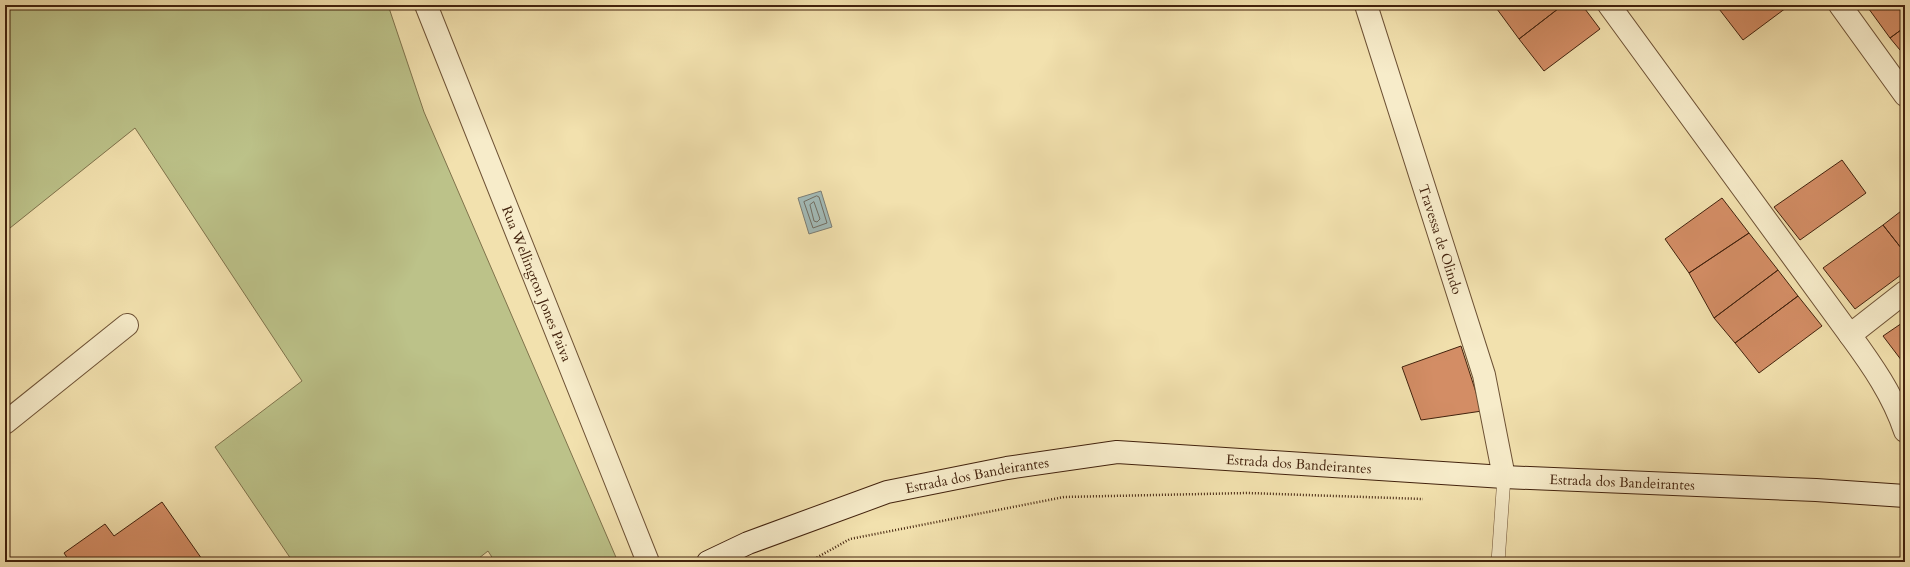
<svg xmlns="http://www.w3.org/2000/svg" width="1910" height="567" viewBox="0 0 1910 567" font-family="Cardo,serif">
<rect width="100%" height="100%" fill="#f2e1ae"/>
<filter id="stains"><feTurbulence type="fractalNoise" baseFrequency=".005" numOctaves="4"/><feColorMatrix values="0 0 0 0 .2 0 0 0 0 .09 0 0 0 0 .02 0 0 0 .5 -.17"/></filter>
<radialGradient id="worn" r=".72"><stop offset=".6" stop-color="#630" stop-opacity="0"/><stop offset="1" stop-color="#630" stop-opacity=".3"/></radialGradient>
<path fill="#bcc289" stroke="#7f724b" d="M5,5H388L424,112L618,562H495L488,551L474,562H293L215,447L302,381L135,128L5,232Z"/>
<path fill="#a2bab7" stroke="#7c7d73" d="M821,191L832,227L809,234L798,198Z"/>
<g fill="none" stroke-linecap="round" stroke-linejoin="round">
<path stroke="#726e62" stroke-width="1" d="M817,196L819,197L827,223L813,228L804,202Z
M814,202L820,219L817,222L814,221L810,205Z"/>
</g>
<path fill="#d38d65" stroke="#42220d" d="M1494,5H1563L1519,39Z
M1563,5H1582L1600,29L1544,71L1519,39Z
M1716,5H1790L1743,40Z
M1866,5H1905V27L1890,38Z
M1905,27V56L1890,38Z
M1842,160L1866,193L1800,240L1774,207Z
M1722,198L1749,233L1689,273L1665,239Z
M1905,208V253L1883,225Z
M1883,225L1905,253V272L1855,309L1823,268Z
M1749,233L1778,270L1714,318L1689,273Z
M1778,270L1798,296L1735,343L1714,318Z
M1798,296L1822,326L1759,373L1735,343Z
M1905,321V365L1883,336Z
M1461,346L1482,411L1421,420L1402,367Z
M162,502L204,562H70L64,553L105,524L114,536Z"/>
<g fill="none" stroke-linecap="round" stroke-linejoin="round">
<g stroke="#6e5235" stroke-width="14">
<path id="lane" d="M1498,562L1504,477"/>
</g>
<g stroke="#6e5235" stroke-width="24">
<g id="street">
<path id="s1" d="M426,5L648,562"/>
<path id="s2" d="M1366,5L1484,375L1504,477"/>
<path d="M1609,5L1850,335L1905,292"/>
<path d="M1840,5L1905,95"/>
<path d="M1850,335C1872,365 1893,395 1905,431"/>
<path d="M5,423L127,325"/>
</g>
</g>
<g stroke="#42220d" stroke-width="24">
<g id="secondary">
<path id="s3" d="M708,562L748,543L887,492L1007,468L1117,452L1504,477L1816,490L1905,496"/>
</g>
</g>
<path stroke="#42220d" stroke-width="2.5" stroke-dasharray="1 2" stroke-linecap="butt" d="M809,562L850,539L1064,497L1248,493L1423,499"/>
<use href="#lane" stroke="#f7ecca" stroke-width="13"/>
<use href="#street" stroke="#f7ecca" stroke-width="22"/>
<use href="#secondary" stroke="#f7ecca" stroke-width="22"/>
</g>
<g text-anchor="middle" stroke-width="3" stroke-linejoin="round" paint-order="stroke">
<g font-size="14" fill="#42220d" stroke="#f7ecca">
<text dy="5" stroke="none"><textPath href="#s2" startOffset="246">Travessa de Olindo</textPath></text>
<text dy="5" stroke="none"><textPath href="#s1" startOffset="300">Rua Wellington Jones Paiva</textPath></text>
<text dy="5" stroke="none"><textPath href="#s3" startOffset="608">Estrada dos Bandeirantes</textPath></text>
<text dy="5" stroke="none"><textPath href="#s3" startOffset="284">Estrada dos Bandeirantes</textPath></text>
<text dy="5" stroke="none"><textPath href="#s3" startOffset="932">Estrada dos Bandeirantes</textPath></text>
</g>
</g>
<rect width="1910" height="567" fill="none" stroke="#f2e1ae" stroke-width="20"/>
<rect x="6" y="6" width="1898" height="555" fill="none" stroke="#42220d" stroke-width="2"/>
<rect x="10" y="10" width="1890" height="547" fill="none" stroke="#42220d"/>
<rect width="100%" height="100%" filter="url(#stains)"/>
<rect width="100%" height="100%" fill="url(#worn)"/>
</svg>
